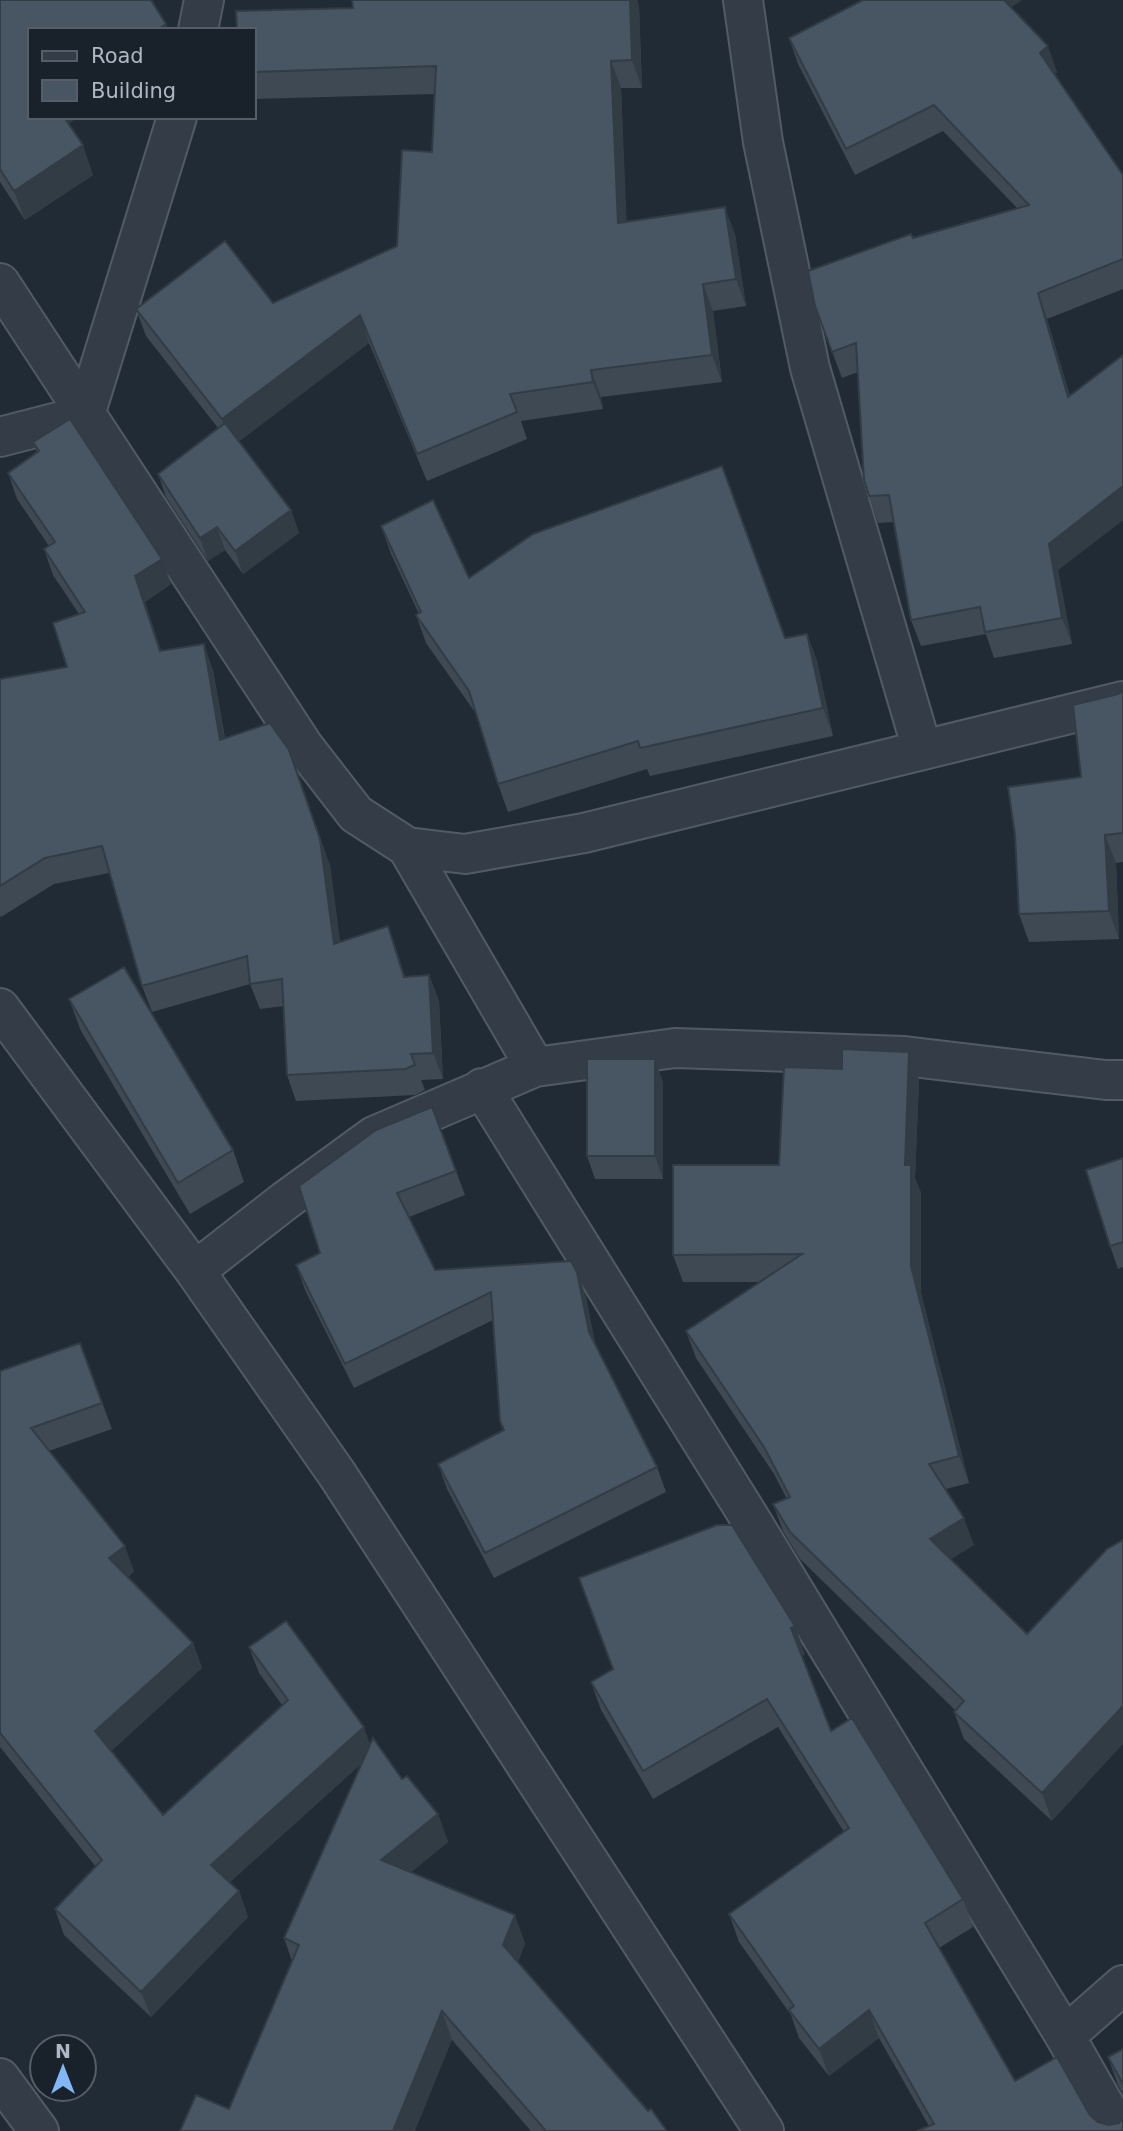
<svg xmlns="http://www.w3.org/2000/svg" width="1123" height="2131" viewBox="0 0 1123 2131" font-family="'DejaVu Sans',sans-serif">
<rect width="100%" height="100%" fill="#202b36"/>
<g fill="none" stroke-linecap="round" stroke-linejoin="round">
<g stroke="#515b65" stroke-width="42">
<path id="street" d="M743,0L763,142L810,368L922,749
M198,30L204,0
M0,283L304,747L356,814L407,847L465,854L584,833L1123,701
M85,415L177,117
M0,437L85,415
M407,847L535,1067
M0,1008L195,1271L337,1474L764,2131
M482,1088L746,1512L1065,2036L1119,2131
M195,1271L286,1200L374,1136L535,1067L675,1048L904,1056L1106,1080H1123
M1065,2036L1123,1985
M0,2078L39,2131"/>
</g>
<use href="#street" stroke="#343d47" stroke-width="38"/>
</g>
<path fill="#3e4954" d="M0,0L166,24L169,30H30L69,124L93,175L25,220L0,182Z
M352,0H637L639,6L642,88H621L626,222L735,234L746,306L713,311L722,382L601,397L603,409L521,421L527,439L427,481L369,343L239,441L291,510L299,533L243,574L225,550L208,561L166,497L158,474L218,428L146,336L136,309L273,303L397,246L432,152L434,94L254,99V30L353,8Z
M863,0H1022L1011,7L1057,72L1054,75L1123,175V289L1047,319L1070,396L1123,355V520L1058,570L1072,644L994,658L986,634L921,646L911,620L894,522L878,523L869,496L858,372L842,378L815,306L913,238L1017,208L943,131L855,175L798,64L789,38Z
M33,442L171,584L145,602L161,651L213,670L225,738L330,865L340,942L397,951L405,977L429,975L439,1001L443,1079L421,1080L425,1090L415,1095L296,1101L287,1075L284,1006L260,1009L250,984L152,1012L142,986L109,873L54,884L1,917L0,916V679L67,667L79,614L53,575L44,549L49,546L17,499L8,473L37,453Z
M381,526L469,578L785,638L807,634L817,661L833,736L650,776L647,769L508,812L498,784L477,715L426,643L416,615L419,614L391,554Z
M1123,691V862L1116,863L1119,939L1029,942L1019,914L1118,694Z
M69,999L233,1150L244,1182L190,1214L81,1031Z
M909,1052L919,1080L915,1178L921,1193V1293L969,1483L946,1489L974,1545L951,1559L1027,1634L1052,1821L964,1739L954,1712L955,1710L800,1559L783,1531L773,1504L787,1499L774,1474L696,1358L686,1331L760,1282H683L673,1255L779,1165L842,1069Z
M663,1082V1179H595L587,1156Z
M1123,1158V1267L1118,1269L1110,1246Z
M456,1171L465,1195L409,1217L435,1270L577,1272L586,1297L595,1346L657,1467L666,1492L494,1578L447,1489L438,1464L503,1431L500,1421L493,1320L354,1388L305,1290L296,1265L320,1253L299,1186Z
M80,1343L112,1429L49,1451L134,1571L128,1577L193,1643L202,1668L111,1751L163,1815L282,1705L259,1673L249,1647L370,1745L402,1779L438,1814L448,1842L411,1872L525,1943L518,1962L667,2131H531L452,2040L229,2109L292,1961L284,1938L361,1764L230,1882L239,1891L248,1917L151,2017L64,1935L55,1909L96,1867L0,1747V1371Z
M805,1654L802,1656L831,1731L963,1899L973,1927L939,1948L1015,2081L1090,2115L1098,2122L1123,2131L929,2126L879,2038L829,2076L799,2038L791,2015L739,1942L729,1914L844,1832L778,1727L653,1799L601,1710L591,1682Z
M1123,2049V2094L1118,2085L1108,2057Z"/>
<path fill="#323c45" d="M630,0H637L639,6L642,88L632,60Z
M996,0H1022L1001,14Z
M166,24L169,30H157Z
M1048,46L1057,72L1049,80L1040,53Z
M611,61L621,88L628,251L618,223Z
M58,117H79L62,128Z
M83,145L93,175L25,220L14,191Z
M725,207L735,234L746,306L736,279Z
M703,284L713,311L722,382L712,355Z
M1038,293L1047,319L1078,423L1068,397Z
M360,315L369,343L232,447L222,419Z
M591,370L601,397L603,409L593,382Z
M1123,486V520L1058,570L1072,644L1062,618L1049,544Z
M291,510L299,533L243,574L235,551Z
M217,527L225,550L208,561L200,538Z
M162,559L171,584L145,602L169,677L135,576Z
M807,634L817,661L833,736L823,708Z
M204,644L213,670L229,766L220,740Z
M289,750L330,865L343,970L334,944Z
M1105,835L1116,863L1119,939L1109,911Z
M388,926L397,951L413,1003L404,977Z
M429,975L439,1001L443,1079L433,1053Z
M909,1052L919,1080L915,1178L921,1193V1293L969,1483L959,1456L911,1266L905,1165Z
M655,1059L663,1082V1179L655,1156Z
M577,1272L586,1297L598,1357L589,1332Z
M964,1518L974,1545L940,1566L930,1539Z
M125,1546L134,1571L118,1584L109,1558Z
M795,1626L805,1654L801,1656L791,1628Z
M193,1643L202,1668L105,1757L95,1731Z
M1123,1706V1744L1052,1821L1042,1793Z
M364,1727L373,1753L220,1891L211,1865Z
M438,1814L448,1842L391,1889L381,1860Z
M239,1891L248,1917L151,2017L141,1992Z
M515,1915L525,1943L513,1974L503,1945Z
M869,2010L879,2038L829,2076L819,2049Z
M442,2011L452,2040L415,2131H393Z"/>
<path fill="#485562" stroke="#323c45" stroke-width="2" d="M0,0H151L166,24L157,30H30V117H64L83,145L14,191L0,169Z
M352,0H630L632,60L611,61L618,223L725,207L736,279L703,284L712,355L591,370L593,382L510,394L517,412L417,454L360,315L222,419L136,309L225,241L273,303L397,246L402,150L432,152L436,66L254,72V30H237L236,11L353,8Z
M863,0H1004L1048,46L1040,53L1123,175V259L1038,293L1068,397L1123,355V486L1049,544L1062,618L985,632L980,607L911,620L889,495L869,496L864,480L856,343L832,352L815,306L808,271L911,234L913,238L1029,205L934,105L846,149L789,38Z
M70,419L162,559L135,576L160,651L204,644L220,740L270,723L289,750L320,839L334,944L388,926L404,977L429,975L433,1053L411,1054L415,1065L405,1069L287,1075L282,979L250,984L247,956L142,986L102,846L45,858L0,886V679L67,667L53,623L85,612L44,549L55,542L8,473L39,451L33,442Z
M225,423L291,510L235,551L217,527L200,538L158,474Z
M722,466L785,638L807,634L823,708L640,748L638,741L498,784L469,691L416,615L421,612L381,526L433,500L469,578L533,534Z
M1123,691V833L1105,835L1109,911L1019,914L1015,835L1008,787L1081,777L1073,705L1118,694Z
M124,967L233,1150L178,1183L69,999Z
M842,1049L909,1052L905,1165H911V1266L959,1456L929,1464L964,1518L930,1539L1027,1634L1107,1549L1123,1540V1706L1042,1793L954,1712L964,1701L790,1532L773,1504L790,1497L764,1447L686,1331L802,1254L673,1255V1165H779L784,1067L842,1069Z
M587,1059H655V1156H587Z
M432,1107L456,1171L397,1193L435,1270L571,1261L577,1272L589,1332L657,1467L485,1553L438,1464L504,1430L500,1421L491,1292L345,1364L296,1265L320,1253L299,1186L376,1130Z
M1123,1158V1242L1110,1246L1086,1170Z
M80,1343L102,1403L31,1428L125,1546L109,1558L193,1643L95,1731L163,1815L288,1700L249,1647L286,1621L364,1727L211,1865L239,1891L141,1992L55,1909L102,1860L0,1733V1371Z
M717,1525H732L795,1626L791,1628L831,1731L852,1718L963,1899L925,1923L1015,2081L1057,2057L1090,2115L1098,2122L1109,2125L1119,2123L1123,2119V2131H917L934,2124L869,2010L819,2049L789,2010L794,2006L729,1914L849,1828L767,1699L643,1771L591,1682L613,1669L579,1578Z
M373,1738L402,1779L407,1776L438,1814L381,1860L515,1915L503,1945L648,2111L651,2109L667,2131H546L442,2011L393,2131H180L196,2095L229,2109L299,1945L284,1938Z
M1123,2049V2084L1108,2057Z"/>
<rect x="28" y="28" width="228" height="91" fill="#19222b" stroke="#555e68" stroke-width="2"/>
<rect x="42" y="51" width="35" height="10" fill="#343d47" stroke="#555e68" stroke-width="2"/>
<text x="91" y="63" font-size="21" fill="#aeb8c4">Road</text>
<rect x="42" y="80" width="35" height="21" fill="#485562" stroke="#555e68" stroke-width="2"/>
<text x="91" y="98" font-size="21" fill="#aeb8c4">Building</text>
<g transform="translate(63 2068)"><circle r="33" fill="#19222b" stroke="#555e68" stroke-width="2"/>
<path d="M0-5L12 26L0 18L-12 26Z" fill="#82b6f4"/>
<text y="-10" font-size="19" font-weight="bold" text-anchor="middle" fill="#aeb8c4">N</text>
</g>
</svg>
